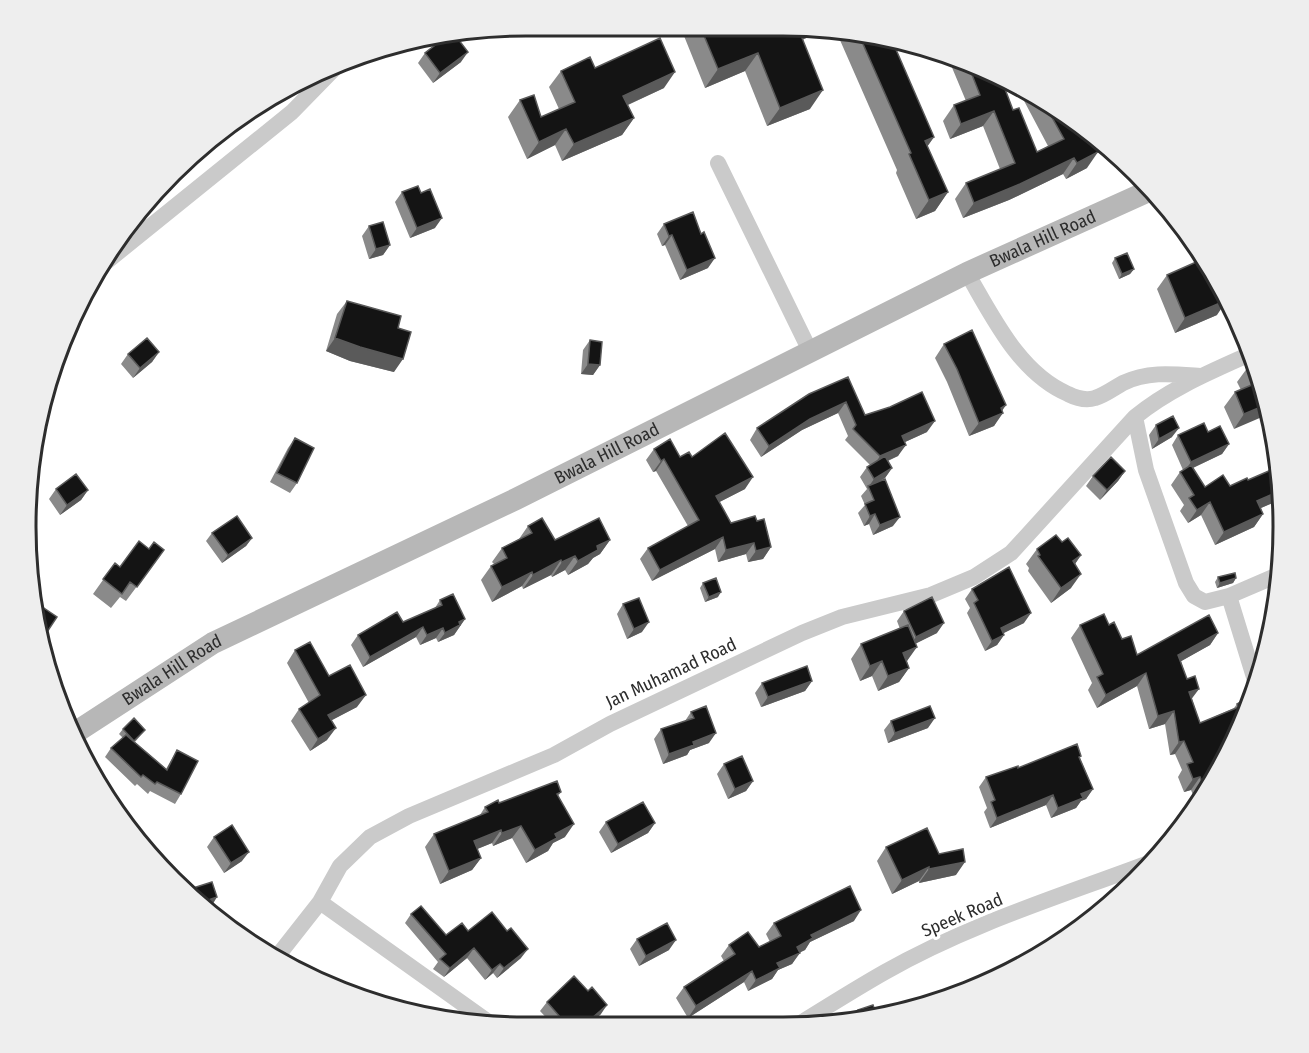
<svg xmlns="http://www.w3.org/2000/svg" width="1309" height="1053" viewBox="0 0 1309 1053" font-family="'Fira Sans Condensed',sans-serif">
<rect width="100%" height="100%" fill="#fff"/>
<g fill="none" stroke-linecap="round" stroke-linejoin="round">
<path stroke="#cacaca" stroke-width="16" d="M718,163L810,351
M100,267L292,112L334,69
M967,273C993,317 1019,373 1068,394C1076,398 1086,401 1095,398C1105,395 1114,388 1123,383C1148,371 1173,374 1200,376
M1135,417L1146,470L1186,583L1194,596L1205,602L1229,596L1280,574
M1229,596L1257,687
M320,902L494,1026
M276,958L320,902L340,866L370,837L409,816L554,755L610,724L802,633L842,617L931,595L974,577L1011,553L1135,417C1169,389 1210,372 1250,354
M796,1026C825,1008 855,989 885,972C969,924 1064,895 1154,861"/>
<path stroke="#b7b7b7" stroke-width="22" id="s1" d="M73,734L213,643L516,499L967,273L1151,190"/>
</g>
<path fill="#8a8a8a" d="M680,26H728L729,29H827L802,40L810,109L767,126L745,71L705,88Z
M836,31L894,45L934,137L927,147L948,192L935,211L916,219L896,173L897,170Z
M425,53L461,62L433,83L418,63Z
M948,58L974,64L1013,110L1037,152L1048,146L1022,97L1024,95L1089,135L1087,168L1066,179L1063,174L1009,200L963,218L955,199L966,183L1000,169L983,126L950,139L943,121L954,105L966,101Z
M595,68L664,88L628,105L634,118L622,135L562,161L555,145L527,159L508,117L520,100L541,117L559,109L549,87L561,71Z
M402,192L421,193L435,228L410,238L395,202Z
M664,224L708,268L680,280L665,245L662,246L657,234Z
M369,226L390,245L383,255L369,259L362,236Z
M1115,258L1134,269L1130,274L1119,279L1112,263Z
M1167,275L1217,315L1175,333L1157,289Z
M347,301L398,328L394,372L350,361L326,351L337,314Z
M590,340L600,365L593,375L581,374L583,350Z
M944,344L1002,411L994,426L969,436L947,382L935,358Z
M159,352L152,362L133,378L121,364L128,354Z
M1248,367L1266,396L1234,429L1224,407L1235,392L1241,390L1237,382Z
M848,377L865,415L890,407L927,432L905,442L898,456L888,461L892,468L885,478L875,483L893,526L873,535L869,524L864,526L858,513L865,505L861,496L867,489L860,477L867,467L870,465L845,440L848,436L838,413L802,430L761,457L750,440L757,428Z
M1156,425L1172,437L1152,449L1149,435Z
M1208,432L1229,444L1222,454L1193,468L1205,487L1230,486L1248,480L1282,499L1261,508L1263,514L1254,527L1215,545L1201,515L1188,523L1180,511L1184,505L1171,485L1180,472L1183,470L1172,445L1178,435Z
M295,438L297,483L290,493L270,482L288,448Z
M654,449L680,457H692L745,489L719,502L731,523L757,521L771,547L763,559L748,562L746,554L718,562L715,549L652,581L640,559L648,548L688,526L656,471L653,472L646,460Z
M1125,471L1118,481L1100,500L1086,486L1093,476Z
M56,489L88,490L81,500L60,515L49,499Z
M528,526L555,540H610L600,554L593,558L588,564L568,575L565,570L552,577L551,575L523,589L522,586L492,602L481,580L491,566L494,564L492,562L502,548L519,539Z
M212,533L252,538L246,546L222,563L206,541Z
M1062,542L1081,555L1075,564L1071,588L1051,603L1028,571L1029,568L1026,564L1037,549Z
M149,549L164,550L126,601L120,597L111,608L93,594L115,563L120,567Z
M1218,577L1236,578L1233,583L1217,588L1215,582Z
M703,583L718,597L705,602L700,588Z
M972,589L1024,623L1003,633L1004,635L997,645L985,651L967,613L970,608L965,599Z
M440,600L465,619L454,635L438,642L436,638L420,645L416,637L363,667L351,645L358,635L403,622L435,608Z
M623,604L642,632L627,639L617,614Z
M904,611L937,633L916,643L907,661L909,668L899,682L878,691L872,676L860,681L851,659L861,644L900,629L897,621Z
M1080,625H1109L1137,655L1218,633L1210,645L1181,661L1192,699L1200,723L1234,708L1237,704L1251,696L1217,777L1202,797L1200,792L1193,795L1191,790L1184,792L1178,777L1182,770L1175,754L1170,755L1165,724L1149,729L1137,686L1097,708L1088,690L1092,683L1071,638Z
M295,650L329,676L357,707L331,720L327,740L310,751L291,721L299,709L309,703L287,663Z
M812,681L805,691L761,707L755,693L762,683Z
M691,712L709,743L690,750L687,755L663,764L654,739L661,729L685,721Z
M891,721L928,728L888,743L884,730Z
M123,729L145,730L135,742L166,769L177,750L181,794L175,804L150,791L148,794L137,784L135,786L105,757L111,748L123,738L119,734Z
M1080,758L1093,789L1086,799L1081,801L1076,808L1051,818L1046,805L990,828L984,812L987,808L979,787L986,777L1018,768Z
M724,764L753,781L746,791L728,799L717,774Z
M561,792L558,796L565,837L553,843L548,851L526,863L512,838L493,846L492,843L477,849L481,858L472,870L440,884L425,847L434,834L480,815L485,807L499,803Z
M606,822L655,823L648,833L611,853L599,832Z
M214,837L242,861L224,873L207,847Z
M886,847L939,854L956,875L919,883V881L892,894L877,861Z
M411,914L446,935L468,931L521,958L497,978L493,973L485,980L467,958L444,977L433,969L438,962L405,923Z
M854,921L810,942L805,950L799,953L792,964L778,970L772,979L748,991L744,982L688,1018L676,998L684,987L724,961L721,956L729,945L759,947L770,942L766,934L774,923Z
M637,939L669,950L639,966L630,949Z
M588,991L601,1014L587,1026H554L540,1011L547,1002Z
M858,1010L877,1016L850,1021Z"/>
<path fill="#5a5a5a" d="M802,27H816L827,29L785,47L798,28Z
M468,52L461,62L433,83L440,73Z
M758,53L745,71L705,88L718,69Z
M675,72L664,88L612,112L623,96Z
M823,90L810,109L767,126L780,108Z
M994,111L983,126L950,139L961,124Z
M634,118L622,135L562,161L574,144Z
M566,129L555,145L527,159L539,142Z
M934,137L921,155L925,141Z
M1098,152L1087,168L1066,179L1077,163Z
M1074,158L1063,174L1009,200L963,218L974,203Z
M948,192L935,211L916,219L929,200Z
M442,218L435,228L410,238L417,228Z
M672,235L665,245L662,246L669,236Z
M390,245L383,255L369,259L376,249Z
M715,258L708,268L680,280L687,270Z
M1134,269L1130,274L1119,279L1122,274Z
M1227,300L1217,315L1175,333L1185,318Z
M335,338L403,359L394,372L350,361L326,351Z
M159,352L152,362L133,378L140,368Z
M588,364L600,365L593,375L581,374Z
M846,402L838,413L802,430L761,457L769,446L810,419Z
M1268,404L1269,414L1234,429L1244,414Z
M1006,405L1000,414L1003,413L994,426L969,436L979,423L1001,408Z
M935,421L927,432L894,447L902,436Z
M1179,428L1172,437L1152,449L1159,439Z
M1229,444L1222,454L1184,472L1191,462Z
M906,445L898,456L873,467L880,456Z
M664,459L656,471L653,472L661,461Z
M892,468L885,478L868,487V486L867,489L874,479Z
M1125,471L1118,481L1100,500L1107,490Z
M753,477L745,489L708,508L716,496Z
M88,490L81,500L60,515L67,505Z
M1282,490V499L1249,513L1257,501Z
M1210,502L1201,515L1188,523L1197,510Z
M875,514L869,524L864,526L870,516Z
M1263,514L1254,527L1215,545L1224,532Z
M900,517L893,526L873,535L880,525Z
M723,537L715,549L652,581L660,570Z
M252,538L246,546L222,563L228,555Z
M610,540L600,554L593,558L588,564L568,575L578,561L597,546Z
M754,543L746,554L718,562L726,550Z
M771,547L763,559L748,562L756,551Z
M1081,555L1071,570L1073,561Z
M575,556L565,570L552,577L562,562Z
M561,560L551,575L523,589L533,575Z
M532,572L522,586L492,602L502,587Z
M1081,574L1071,588L1051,603L1061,588Z
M1236,578L1233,583L1217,588L1220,583Z
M721,592L718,597L705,602L709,597Z
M1031,613L1024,623L994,638L1001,628Z
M465,619L454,635L438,642L445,633L459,622Z
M649,622L642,632L627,639L634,629Z
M944,623L937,633L909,647L916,637Z
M423,627L416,637L363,667L370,657Z
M443,628L436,638L420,645L427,635Z
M1218,633L1210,645L1169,668L1178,655Z
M1004,635L997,645L985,651L992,641Z
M917,647L907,661L903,653Z
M882,661L872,676L860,681L870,666Z
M909,668L899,682L878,691L888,676Z
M1146,673L1137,686L1097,708L1106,695Z
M812,681L805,691L761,707L768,697Z
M1199,689L1190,701L1189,692Z
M366,695L357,707L319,727L328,715Z
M1174,711L1165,724L1149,729L1158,716Z
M935,718L928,728L888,743L895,733Z
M336,728L327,740L310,751L318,739Z
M716,733L709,743L690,750L687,755L663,764L669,754L693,742Z
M1184,741L1175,754L1170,755L1179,742Z
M1200,777L1191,790L1184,792L1193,779Z
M1209,779L1200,792L1193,795L1202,782Z
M753,781L746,791L728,799L735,789Z
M1093,789L1086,799L1081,801L1076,808L1051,818L1058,808L1081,794Z
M1053,795L1046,805L990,828L997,818Z
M655,823L648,833L611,853L618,844Z
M574,824L565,837L553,843L548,851L526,863L535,850L555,834Z
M521,826L512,838L493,846L502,833Z
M501,830L492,843L465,854L474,841Z
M249,852L242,861L224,873L231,863Z
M481,858L472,870L440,884L449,871Z
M965,862L956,875L919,883L929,869Z
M929,867L919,881L892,894L902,880Z
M217,897L211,907L205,909L200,903Z
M861,910L854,921L810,942L805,950L794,955L800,953L792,964L778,970L772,979L748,991L756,980L777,963L811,935Z
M676,940L669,950L639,966L646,956Z
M474,948L467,958L444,977L450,968Z
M528,949L521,958L497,978L504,968Z
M500,964L493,973L485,980L492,970Z
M752,971L744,982L688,1018L696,1006Z
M607,1005L601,1014L587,1026H583Z"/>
<path fill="#141414" stroke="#5a5a5a" stroke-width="1.5" d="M700,26H728L729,29L734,26L802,27L798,28L823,90L780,108L758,53L718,69Z
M455,35L468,52L440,73L425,53L447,36Z
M860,37L894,45L934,137L925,141L948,192L929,200L909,154L911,153Z
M660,38L675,72L623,96L634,118L574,144L566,129L539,142L520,100L534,95L541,117L575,102L561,71L590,57L595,68Z
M967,62L974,64L1002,81L1013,110L1019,108L1037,152L1064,139L1048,110L1089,135L1098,152L1077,163L1074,158L1020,184L974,203L966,183L1015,163L994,111L961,124L954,105L980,95Z
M418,186L421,193L430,189L442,218L417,228L402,192Z
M693,212L701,234L704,232L715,258L687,270L672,235L669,236L664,224Z
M383,222L390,245L376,249L369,226Z
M1127,253L1134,269L1122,274L1115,258Z
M1203,259L1223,291L1227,300L1185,318L1167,275Z
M347,301L401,316L398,328L411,332L403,359L360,347L335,338Z
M972,330L1006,405L1001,408L1003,413L979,423L957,369L944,344Z
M147,338L159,352L140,368L128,354Z
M590,340L602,342L600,365L588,364Z
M1254,364L1266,396L1268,404L1244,414L1235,392L1254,384L1248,367Z
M848,377L865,415L890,407L922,392L935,421L902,436L906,445L880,456L853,429L856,425L846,402L810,419L769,446L757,428L809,394Z
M1173,416L1179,428L1159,439L1156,425Z
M1204,423L1208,432L1220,426L1229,444L1191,462L1178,435Z
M725,433L753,477L716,496L731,523L755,516L757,521L764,519L771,547L756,551L754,543L726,550L723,537L660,570L648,548L699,520L664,459L661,461L654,449L670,439L680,457L689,452L692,457Z
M295,438L314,448L297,483L277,473Z
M885,456L892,468L874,479L867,467Z
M1111,457L1125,471L1107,490L1093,476Z
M1191,465L1205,487L1223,475L1230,486L1247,478L1248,480L1278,467L1282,490L1257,501L1263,514L1224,532L1210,502L1197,510L1189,498L1194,495L1180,472Z
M76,474L88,490L67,505L56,489Z
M885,479L900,517L880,525L875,514L870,516L865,504L874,500L868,486Z
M237,516L252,538L228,555L212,533Z
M542,518L555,540L599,518L610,540L597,546L598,550L578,561L575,556L562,562L561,560L533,575L532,572L502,587L491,566L507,558L502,548L532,533L528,526Z
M1056,535L1062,542L1068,538L1081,555L1073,561L1081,574L1061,588L1038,556L1040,555L1037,549Z
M139,541L149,549L154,542L164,550L137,587L130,582L122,594L103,579L115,563L120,567Z
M1009,567L1031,613L1001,628L1004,635L992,641L974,603L978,600L972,589Z
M1235,573L1236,578L1220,583L1218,577Z
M716,578L721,592L709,597L703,583Z
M453,594L465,619L459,622L460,625L445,633L443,628L427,635L423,627L370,657L358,635L397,612L403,622L442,605L440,600Z
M932,597L944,623L916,637L904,611Z
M639,598L649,622L634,629L623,604Z
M35,602L57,617L41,641L35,625L34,604Z
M1104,614L1109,625L1114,622L1122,639L1131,636L1137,655L1209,615L1218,633L1178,655L1187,679L1195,676L1199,689L1189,692L1200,723L1239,707L1237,704L1251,696L1252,698L1217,777L1211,784L1209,779L1202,782L1200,777L1193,779L1187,764L1193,762L1184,741L1179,742L1174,711L1158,716L1146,673L1106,695L1097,677L1103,674L1080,625Z
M908,625L917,647L903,653L909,668L888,676L882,661L870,666L861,644Z
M310,642L329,676L350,665L366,695L328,715L336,728L318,739L299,709L320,695L295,650Z
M807,666L812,681L768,697L762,683Z
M706,706L716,733L693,742L694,745L669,754L661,729L694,718L691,712Z
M930,706L935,718L895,733L891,721Z
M134,718L145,730L134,741L123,729Z
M126,735L167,770L177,750L198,761L181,794L157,782L155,784L143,775L141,777L111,748Z
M1077,744L1081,756L1079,757L1093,789L1081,794L1083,798L1058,808L1053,795L997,818L991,802L995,800L986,777L1018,766V768Z
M742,756L753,781L735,789L724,764Z
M557,781L561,792L557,794L574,824L555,834L557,838L535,850L521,826L502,833L501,830L474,841L481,858L449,871L434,834L488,812L485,807L498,800L499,803Z
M643,802L655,823L618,844L606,822Z
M232,825L249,852L231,863L214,837Z
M927,828L939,854L963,849L965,862L929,869V867L902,880L886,847Z
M212,882L217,897L200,903L193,897L190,889Z
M850,886L861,910L811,935L813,938L797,947L800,953L777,963L780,968L756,980L752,971L696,1006L684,987L735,954L729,945L748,932L759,947L781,936L774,923Z
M421,906L446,935L462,923L468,931L492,912L507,931L511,928L528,949L504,968L500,964L492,970L474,948L450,968L440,959L446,954L411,914Z
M667,923L676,940L646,956L637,939Z
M574,976L588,991L592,987L607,1005L583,1026H568L547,1002Z
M873,1005L877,1016L862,1019L858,1010Z
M896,1010L897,1013L886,1015Z"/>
<g text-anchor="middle" stroke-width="6" stroke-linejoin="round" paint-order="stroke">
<g font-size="18" fill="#2d2d2d" stroke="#fff">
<text dy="6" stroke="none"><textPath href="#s1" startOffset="1090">Bwala Hill Road</textPath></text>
<text dy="6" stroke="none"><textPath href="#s1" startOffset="604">Bwala Hill Road</textPath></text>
<text dy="6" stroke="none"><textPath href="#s1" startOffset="118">Bwala Hill Road</textPath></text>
<text transform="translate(671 673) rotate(-25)" y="6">Jan Muhamad Road</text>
<text transform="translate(962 915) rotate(-23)" y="6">Speek Road</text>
</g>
</g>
<path d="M0 0H1309V1053H0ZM526 36H783A490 490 0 0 1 1273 526V527A490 490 0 0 1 783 1017H526A490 490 0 0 1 36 527V526A490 490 0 0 1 526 36Z" fill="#eee" fill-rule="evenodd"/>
<path fill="none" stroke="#2d2d2d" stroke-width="3" d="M526 36H783A490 490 0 0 1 1273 526V527A490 490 0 0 1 783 1017H526A490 490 0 0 1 36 527V526A490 490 0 0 1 526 36Z"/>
</svg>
